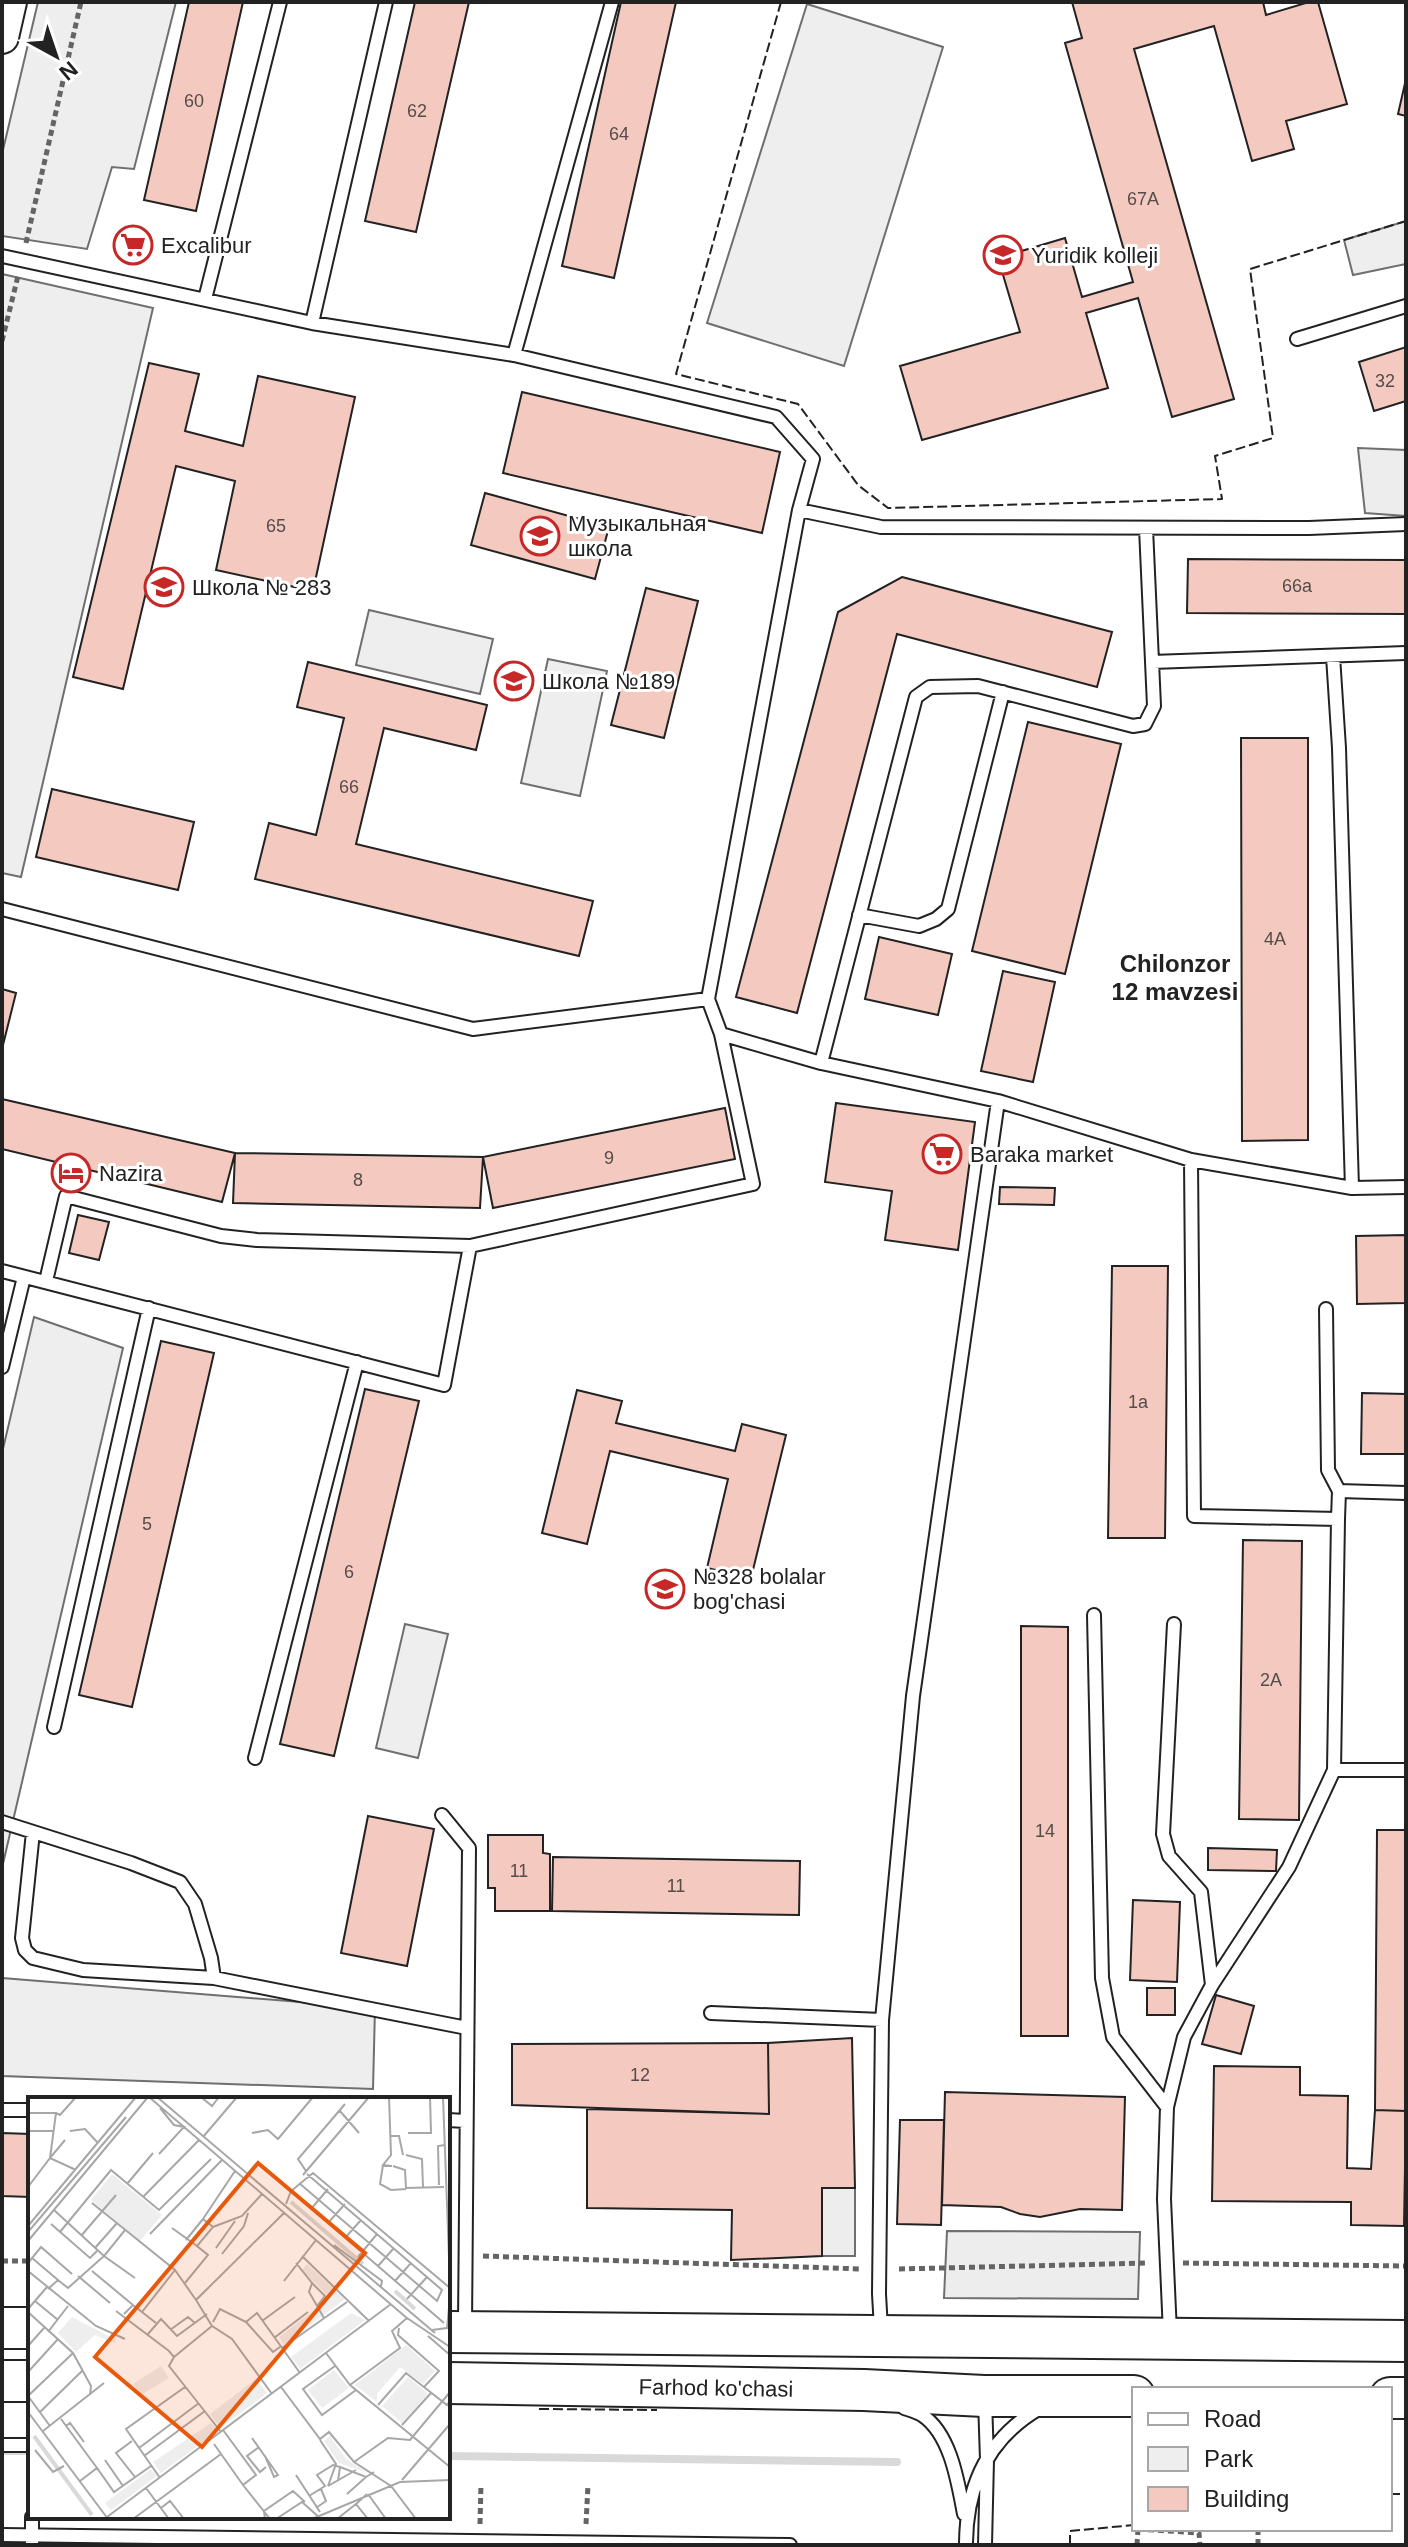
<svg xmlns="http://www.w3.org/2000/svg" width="1408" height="2547" viewBox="0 0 1408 2547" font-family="Helvetica,sans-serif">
<rect width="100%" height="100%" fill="#fff"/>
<path fill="#eee" stroke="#6f6f6f" stroke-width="2" d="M38,2H176L134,169L112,167L87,249L2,236V154Z
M807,4L943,47L844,366L707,323Z
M1406,221V264L1353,275L1344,240Z
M2,274L153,308L21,877L2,873Z
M369,610L493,639L480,694L356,665Z
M548,659L607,671L580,796L521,783Z
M34,1317L123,1348L2,1868V1453Z
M405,1624L448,1634L418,1758L376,1748Z
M2,1978L375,2008L373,2089L2,2076Z"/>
<path fill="#ededed" stroke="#6f6f6f" stroke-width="2" d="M1358,448L1406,450V516L1365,513Z
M822,2188H855V2256H822Z
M947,2231L1140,2232L1138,2299L944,2298Z"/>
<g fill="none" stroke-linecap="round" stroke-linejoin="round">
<path stroke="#d9d9d9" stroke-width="8" d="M2,2451H30
M448,2456L897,2462"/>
</g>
<path fill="#f3c9c0" stroke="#222" stroke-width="2" d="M189,2H243L196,211L144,200Z
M415,2H469L416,232L365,221Z
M621,2H676L614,278L562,266Z
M1072,2H1263L1266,15L1309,2H1318L1347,104L1286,121L1294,149L1252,161L1214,26L1134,49L1234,399L1172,417L1138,298L1086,313L1108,388L922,440L900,366L1020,332L998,258L1065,238L1082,297L1133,282L1065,43L1082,38Z
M1406,79V116L1398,114Z
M1406,347V401L1374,411L1359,362Z
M149,363L199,374L185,431L243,446L258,376L355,397L313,591L216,570L235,481L176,466L123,689L73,677Z
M522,392L780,452L762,533L503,473Z
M485,493L609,527L595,579L471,545Z
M1188,559L1406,560V614L1187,613Z
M902,577L1112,632L1097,687L897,634L797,1013L736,997L838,612Z
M646,588L698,601L664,738L611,725Z
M308,662L487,705L476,750L384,728L356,844L593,901L579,956L255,879L269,823L316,835L344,718L297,707Z
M1028,722L1121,744L1065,974L972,951Z
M1241,738H1308V1140L1242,1141Z
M52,789L194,822L178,890L36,857Z
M879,937L952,954L938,1015L865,999Z
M1003,971L1055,982L1033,1082L981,1071Z
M2,989L16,993L2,1049Z
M2,1099L235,1153L222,1202L2,1149Z
M836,1103L975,1122L958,1250L885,1240L892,1191L825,1182Z
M725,1108L735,1159L493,1208L483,1157Z
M235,1153L483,1157L480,1208L233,1203Z
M1000,1187L1055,1188L1054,1205L999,1204Z
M78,1215L109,1222L99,1260L69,1253Z
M1406,1235V1303L1357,1304L1356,1236Z
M1112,1266H1168L1165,1538H1108Z
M161,1341L214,1353L132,1707L79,1695Z
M365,1389L419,1401L334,1756L280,1744Z
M577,1390L622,1401L616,1423L735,1451L742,1424L786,1435L751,1578L707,1568L728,1479L610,1451L587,1544L542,1533Z
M1362,1393L1406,1394V1454H1361Z
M1243,1540L1302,1541L1299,1820L1239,1819Z
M1021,1626L1068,1627V2036H1021Z
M368,1816L434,1829L407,1966L341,1953Z
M1377,1830H1406V2111L1375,2110Z
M488,1835H543V1853L550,1854V1911H495V1888H488Z
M1208,1848L1277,1850L1276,1871L1208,1870Z
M553,1857L800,1861L799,1915L552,1911Z
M1133,1900L1180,1902L1177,1982L1130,1980Z
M1147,1988H1175V2015H1147Z
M1216,1995L1254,2006L1241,2054L1202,2044Z
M852,2038L855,2188H822V2256L731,2260L732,2210L587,2208V2109L769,2114L768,2043Z
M768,2043L769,2114L512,2105V2044Z
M1214,2066L1300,2067V2095L1348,2096L1347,2168L1371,2169L1375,2110L1406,2111L1404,2226L1351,2225V2202L1212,2201Z
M945,2092L1125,2097L1122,2210L1080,2209L1040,2217L1020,2214L1001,2207L942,2205Z
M900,2120H944L941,2225L897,2224Z
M2,2133L30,2134V2197L2,2196Z"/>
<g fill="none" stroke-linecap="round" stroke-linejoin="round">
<g stroke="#222" stroke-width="16">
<path id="service" d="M2,256L312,323L514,355L776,417L813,459L799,510L881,527L1309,528L1406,524
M205,299L280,2
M312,323L386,2
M1297,339L1406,306
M514,355L612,2
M1333,656L1339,748L1352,1188L1406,1187
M1152,662L1406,653
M2,909L473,1029L708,999L799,510
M859,915L919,926L936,919L948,909L1003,692
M708,999L721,1034L821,1063L998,1101L913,1696L882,2020L879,2294L881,2329
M821,1063L916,697L930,687L978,686L1133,726L1145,724L1154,706L1146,528
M998,1101L1191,1160L1352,1188
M1191,1160L1194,1516L1338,1519L1334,1770H1406
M2,1271L444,1385L470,1246L753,1184L721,1034
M46,1281L66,1196L221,1236L257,1240L470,1246
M1326,1309L1328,1470L1339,1491
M2,1367L24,1277
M1338,1519L1339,1491L1406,1493
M1094,1615L1102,1978L1113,2037L1167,2107
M1174,1624L1163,1834L1169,1856L1201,1892L1212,1985
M54,1727L149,1308
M255,1758L357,1362
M442,1815L469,1848L465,2326
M2,1822L131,1863L180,1882L195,1904L211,1958L214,1978L467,2028
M33,1832L22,1938L25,1950L33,1958L83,1970L214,1978
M711,2013L882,2020
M2,2110H30
M448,2120L465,2121
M1170,2333L1164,2199L1167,2107L1184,2037L1212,1985L1289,1867L1334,1770
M904,2408C910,2410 917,2412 922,2415C951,2434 958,2483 964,2514
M2,2445H30
M32,2517V2545
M2,2535L790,2545
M966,2545C966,2486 988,2438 1040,2408
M985,2545L987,2460L985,2400"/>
</g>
<g stroke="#222" stroke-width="36">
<path id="tertiary" d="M2,37L10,2"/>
</g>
<g stroke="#222" stroke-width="44">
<g id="primary">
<path d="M2,2328H30"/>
<path d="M448,2332L1406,2341"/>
<path d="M2,2381H30"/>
<path id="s1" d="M448,2383L864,2390L984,2396H1134"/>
<path d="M1390,2398H1406"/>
</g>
</g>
<path stroke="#646464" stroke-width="5" stroke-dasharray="6 4" stroke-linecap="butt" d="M26,243L81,2
M2,341L18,276
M483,2256L861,2269
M2,2261H30
M1183,2263L1406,2266
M899,2269L1149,2263
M480,2524L481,2484
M586,2524L588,2485
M1138,2529L1199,2533L1200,2545
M1258,2529V2545
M1137,2545L1138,2529"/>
<use href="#service" stroke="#fff" stroke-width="12"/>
<use href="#tertiary" stroke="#fff" stroke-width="32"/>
<use href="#primary" stroke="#fff" stroke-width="40"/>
<path stroke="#222" stroke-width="2" stroke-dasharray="10 4" stroke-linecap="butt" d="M781,2L676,374L798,404L858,485L888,508L1222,499L1215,456L1273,438L1250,269L1406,221
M539,2409L657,2410
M1390,2494H1406
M1070,2545V2531L1134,2525"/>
</g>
<defs>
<g id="supermarket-ring" transform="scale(2)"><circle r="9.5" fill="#fff" stroke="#c62828" stroke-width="1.5"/><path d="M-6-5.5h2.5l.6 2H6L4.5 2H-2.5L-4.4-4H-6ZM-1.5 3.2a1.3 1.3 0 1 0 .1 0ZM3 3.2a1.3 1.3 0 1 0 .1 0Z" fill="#c62828"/></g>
<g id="university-ring" transform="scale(2)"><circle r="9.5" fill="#fff" stroke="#c62828" stroke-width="1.5"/><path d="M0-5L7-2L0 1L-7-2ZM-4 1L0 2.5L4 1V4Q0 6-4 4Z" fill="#c62828"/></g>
<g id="school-ring" transform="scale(2)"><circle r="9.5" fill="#fff" stroke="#c62828" stroke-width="1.5"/><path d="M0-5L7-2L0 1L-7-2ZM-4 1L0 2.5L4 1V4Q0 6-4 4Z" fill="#c62828"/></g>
<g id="hotel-ring" transform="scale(2)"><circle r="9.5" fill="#fff" stroke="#c62828" stroke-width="1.5"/><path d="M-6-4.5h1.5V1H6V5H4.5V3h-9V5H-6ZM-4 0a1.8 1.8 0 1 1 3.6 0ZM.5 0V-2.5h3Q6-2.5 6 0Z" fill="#c62828"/></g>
</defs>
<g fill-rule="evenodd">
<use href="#supermarket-ring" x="133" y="245"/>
<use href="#university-ring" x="1003" y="255"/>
<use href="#school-ring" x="540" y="536"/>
<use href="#school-ring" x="164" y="587"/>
<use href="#school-ring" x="514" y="681"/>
<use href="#supermarket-ring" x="942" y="1154"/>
<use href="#hotel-ring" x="71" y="1173"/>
<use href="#school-ring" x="665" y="1589"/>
</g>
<g text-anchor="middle" stroke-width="6" stroke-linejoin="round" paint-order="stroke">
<g font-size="18" fill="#564c4a">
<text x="194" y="107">60</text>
<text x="417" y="117">62</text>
<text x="619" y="140">64</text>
<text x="1143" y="205">67A</text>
<text x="1385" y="387">32</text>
<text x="276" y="532">65</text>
<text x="1297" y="592">66а</text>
<text x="349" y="793">66</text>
<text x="1275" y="945">4А</text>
<text x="609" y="1164">9</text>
<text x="358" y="1186">8</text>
<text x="1138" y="1408">1a</text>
<text x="147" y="1530">5</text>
<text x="349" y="1578">6</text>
<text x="1271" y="1686">2A</text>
<text x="1045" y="1837">14</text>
<text x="519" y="1877">11</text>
<text x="676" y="1892">11</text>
<text x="640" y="2081">12</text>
</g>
<g font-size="22" fill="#222" stroke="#fff" text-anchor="start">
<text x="161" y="253">Excalibur</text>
<text x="1031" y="263">Yuridik kolleji</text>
<text x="568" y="531">Музыкальная<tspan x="568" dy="25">школа</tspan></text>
<text x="192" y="595">Школа № 283</text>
<text x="542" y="689">Школа №189</text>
<text x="970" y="1162">Baraka market</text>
<text x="99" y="1181">Nazira</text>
<text x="693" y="1584">№328 bolalar<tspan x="693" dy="25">bog'chasi</tspan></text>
</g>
<g font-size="22" fill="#222" stroke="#fff">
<text dy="8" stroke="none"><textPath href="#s1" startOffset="268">Farhod ko'chasi</textPath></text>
</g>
<g font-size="24" font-weight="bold" fill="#222" stroke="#fff">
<text x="1175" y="972">Chilonzor<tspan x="1175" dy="28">12 mavzesi</tspan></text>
</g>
</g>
<g transform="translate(28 2097)">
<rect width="422" height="422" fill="#fff"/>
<path d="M84,77L134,118L112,144L63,103ZM279,167L317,202L256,248L251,240L302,201L274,173ZM323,216L337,223L272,272L263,260ZM44,220L88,243L87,246L67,238L48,255L30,236ZM378,248L407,274L395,287L372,270L349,297V305L327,288ZM133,269L141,281L113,298L105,287ZM306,273L321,291L294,311L280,293ZM380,280L400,297L374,326L354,309ZM228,282L239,296L192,331L182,317ZM183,326L190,334L133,376L125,365ZM302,339L318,362L340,376L311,366L296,344ZM123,372L129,379L83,413L77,406Z" fill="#eee"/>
<path fill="none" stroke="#d9d9d9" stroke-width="4" d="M263,105L335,167M367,194L387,212M6,339L64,418"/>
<path fill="none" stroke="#a7a7a7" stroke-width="2" d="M121,0L380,222M129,0L407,236M173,0L184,9L191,0M361,0L363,58L355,68L364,69M415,0L422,188M312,14L331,36M0,16H28L22,61L37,43M28,16L32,18L48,0M0,34H26M42,34L57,32L70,46M224,36L240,33L250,42L285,0M380,36H403L402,0M362,39H371L375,58M175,40L209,0M131,57L156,30L146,28L132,11M378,58L394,62L395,90M355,68L352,87L363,93L378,92M365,69L377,73L378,91L416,90M278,74L270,62L317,7M275,78L341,0M271,86L409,204L414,193L279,77M99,87L125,56M411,88L410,49L417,48M0,90L22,61L48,73M263,94L416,226M115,100L171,43M64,106L147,173L114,215M258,107L263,94L285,76L422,191M283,112L300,92M300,126L317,107M23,127L62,161L69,154M0,129L108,0M185,130L214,119L234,97M144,131L169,149M97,133L76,159L107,181M0,135L98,20M32,135L83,73L131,113L183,62M122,137L194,63M53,139L88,98M317,141L333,123M158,143L175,122M0,144L120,0M306,148L354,184L353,189M67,151L89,126M188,151L207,124M194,157L216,129L220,116M274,159L341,224M330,160L349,137M4,161L30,183M0,166L13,150L44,177M268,166L284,186L281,195L296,221M350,169L366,151M147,173L168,203M0,174L68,229L97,242M64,174L105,208M50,179L82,206M256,184L288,143M367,184L383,166M157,186L180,158L169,149L185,130L175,122L207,74M284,186L297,199L289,209M20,192L30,183L40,191L76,159L26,113M379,202L399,180M7,204L30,223M0,212L19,190M88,214L141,254L146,260L141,269L193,335M0,215L45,256L63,289L62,298M96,217L105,208L128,226M379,221L422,250M234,224L267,200M185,225L192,212L218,225L229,216L272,276M218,225L245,255L252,250M184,229L168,203L256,116M371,231L370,238L411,274L396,290M142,233L160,220L167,226M404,233L419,231L422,200M20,235L40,209M120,237L133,222L149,239L179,217M400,239L422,258M246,241L280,215M0,249L16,231M254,251L319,205M298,256L322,288L422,370M146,260L184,229L204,242L244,297M307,269L275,292L294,318L328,293M0,275L30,242M322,288L372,251L364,234L379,221M253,290L292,342L301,335L326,365L363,389L388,422M0,299L45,256M0,299L22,329M350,308L378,276L419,308L422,304M0,315L80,422M12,315L54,274M33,322L69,371M374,328L403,296M38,329L42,326L56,345M195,333L228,378L215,388L242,422M15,334L76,286M224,341L250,378L246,380L237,359M292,343L308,367L300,389M104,344L88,356L107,380M186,347L215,388M231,350L219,359L232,375L238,370M111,351L171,306M7,353L25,375L36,369M116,359L177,314M77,363L95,389M326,365L360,341L382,343L422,295M312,370L338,380L346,375M268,378L292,415M132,381L98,332L157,290M374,383L422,327M52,384L69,371L86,395L123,369M300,389L328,373M118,391L141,422M319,397L338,380M339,397L328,407L340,422M340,397L358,422M281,399L297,389L289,378L305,368L312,370L310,384M133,411L142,404L156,422M288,411L298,404L293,392M79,420L363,207M105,422L193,357M237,422L236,414L265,394L277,405M248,422L274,405L293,422M284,422L372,385L422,383M309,422L328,407"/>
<path fill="#e8590c" fill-opacity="0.15" stroke="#e8590c" stroke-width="4" d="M230,66L337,156L174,350L67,260Z"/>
<rect width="422" height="422" fill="none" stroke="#222" stroke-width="4"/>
</g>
<rect width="1408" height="2547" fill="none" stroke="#222222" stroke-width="8"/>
<rect x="1132" y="2387" width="260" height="144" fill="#ffffff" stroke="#a7a7a7" stroke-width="2"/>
<rect x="1148" y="2413" width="40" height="12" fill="#ffffff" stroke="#a7a7a7" stroke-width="2"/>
<text x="1204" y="2427" font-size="24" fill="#222222">Road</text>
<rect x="1148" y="2447" width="40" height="24" fill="#eeeeee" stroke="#a7a7a7" stroke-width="2"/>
<text x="1204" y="2467" font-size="24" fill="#222222">Park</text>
<rect x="1148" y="2487" width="40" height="24" fill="#f3c9c0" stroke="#a7a7a7" stroke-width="2"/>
<text x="1204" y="2507" font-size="24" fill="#222222">Building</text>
<g transform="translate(56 56) rotate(140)" stroke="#ffffff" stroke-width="6" paint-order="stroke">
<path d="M0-6L14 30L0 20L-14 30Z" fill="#222222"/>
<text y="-12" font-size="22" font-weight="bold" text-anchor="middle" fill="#222222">N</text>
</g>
</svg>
